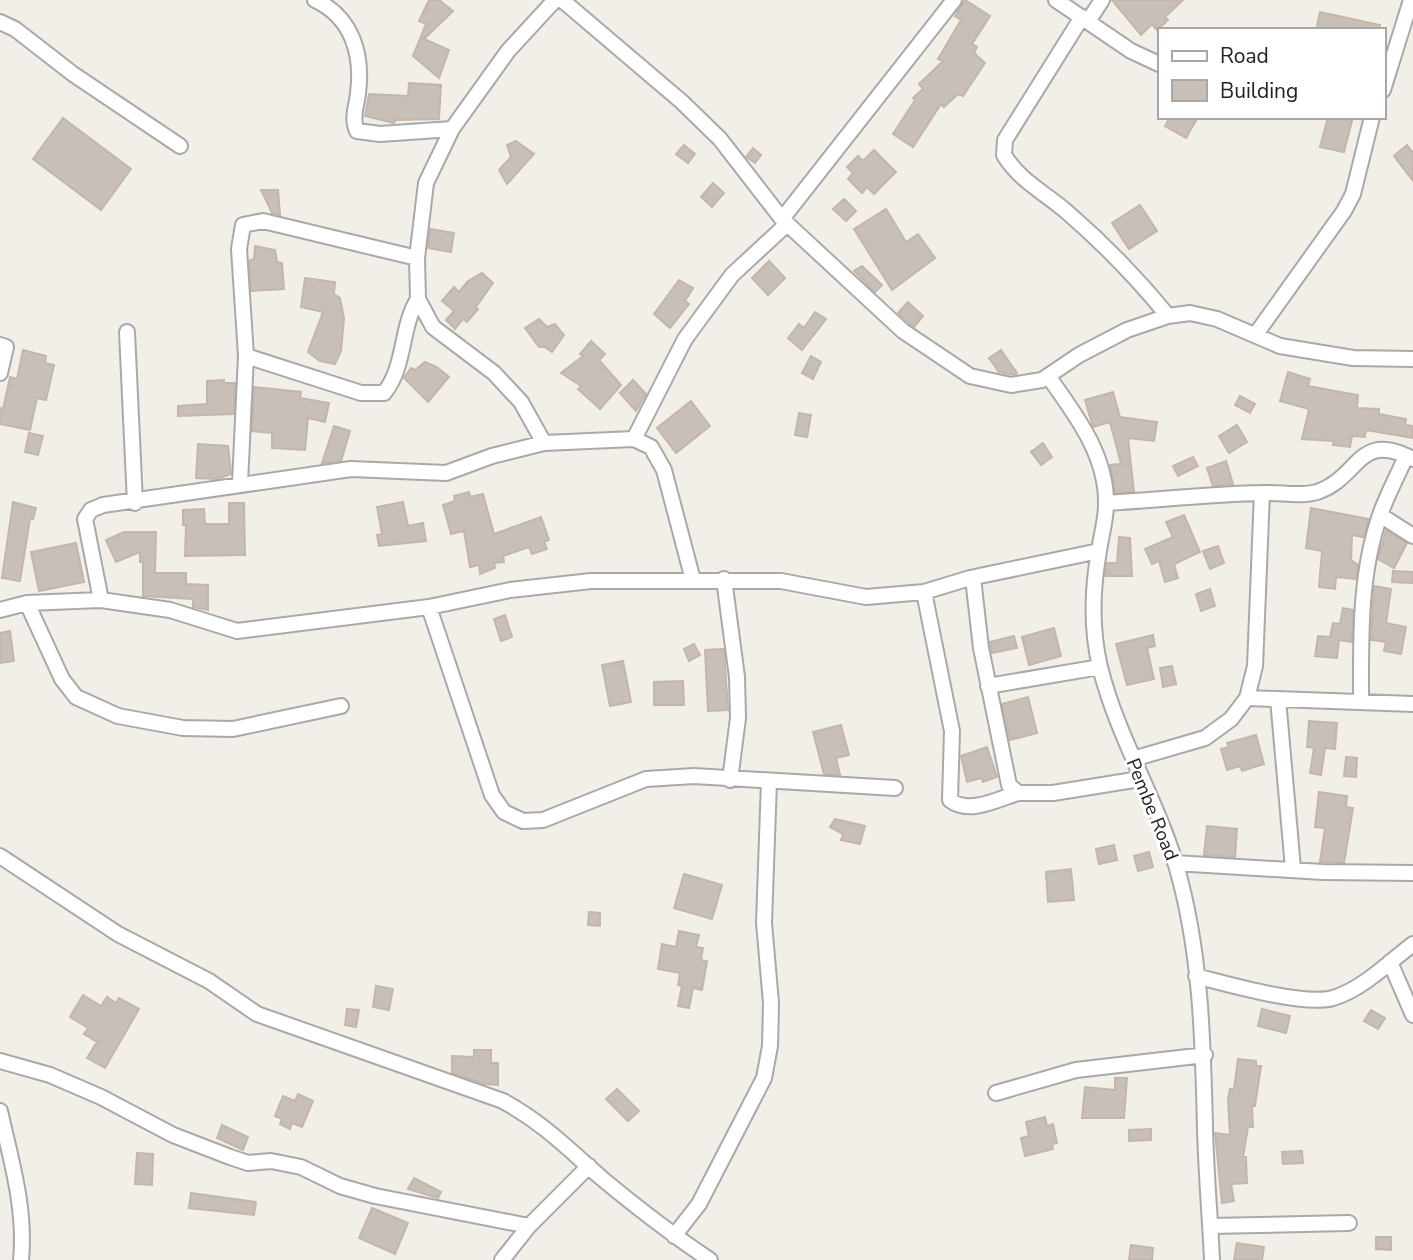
<svg xmlns="http://www.w3.org/2000/svg" width="1413" height="1260" viewBox="0 0 1413 1260" font-family="'Nunito Sans',sans-serif">
<rect width="100%" height="100%" fill="#f2efe9"/>
<path fill="#c7bfb8" stroke="#c4b6ab" stroke-width="2" d="M429,0H439L453,11L424,39L449,50L439,78L413,56L426,24L419,21Z
M965,0L990,16L972,44L977,47L974,53L985,63L963,96L958,94L944,107L941,104L913,147L893,134L915,100L913,98L923,89L919,84L943,61L938,59L961,20L955,16Z
M1112,0H1183L1165,17L1168,20L1157,30L1152,24L1141,35Z
M1320,12L1380,25L1379,30H1316Z
M409,83L441,85L439,119L395,120L394,123L365,116L369,94L408,96Z
M1170,117H1198L1186,138L1165,126Z
M1328,117H1353L1344,152L1320,147Z
M63,118L131,169L101,210L33,159Z
M516,141L534,154L507,184L499,170L511,157L507,145Z
M684,145L695,154L688,163L676,154Z
M1407,145L1413,153V181L1394,156Z
M753,148L761,155L755,163L746,157Z
M874,150L896,172L874,194L867,187L862,193L848,179L853,173L847,167L858,156L863,161Z
M713,183L724,193L712,207L701,197Z
M261,190H278L280,215L272,213Z
M844,199L856,211L846,221L833,209Z
M1140,205L1157,231L1129,249L1112,223Z
M886,209L906,242L918,234L935,258L892,290L854,229Z
M430,229L454,233L451,252L428,248Z
M255,246L275,250L277,262L282,263L284,289L251,291L249,261L254,259Z
M769,261L785,278L768,295L752,278Z
M862,266L882,285L875,292L854,271Z
M482,273L493,283L476,307L478,309L467,322L463,319L455,329L446,320L454,311L442,301L454,287L459,292L468,281Z
M305,278L335,282L334,294L340,298L344,318L341,351L335,364L320,361L308,352L323,312L301,307Z
M679,280L693,288L685,301L689,304L670,328L654,314Z
M908,302L923,316L914,327L898,313Z
M815,312L826,319L802,350L788,338L799,324L804,328Z
M539,319L547,327L555,324L564,335L552,352L545,347H539L525,328Z
M591,341L605,354L599,360L621,385L600,409L578,389L581,386L561,373L583,356L580,354Z
M23,350L46,356L45,363L54,365L46,400L37,398L30,430L0,424V408L3,409L10,377L17,379Z
M1001,350L1017,373L1015,375L999,372L989,358Z
M811,356L821,362L813,379L802,373Z
M425,362L437,367L449,377L428,402L404,378L411,368L415,370Z
M1288,372L1310,379L1308,386L1358,395L1357,408L1379,409V414L1406,419L1405,425L1413,426V438L1366,430L1365,437L1352,436L1350,447L1333,445L1334,441L1302,439L1309,409L1280,401Z
M224,380V383H235L234,414L178,416V406L207,404V381Z
M633,380L646,394L636,411L620,393Z
M254,387L301,392L300,398L329,403L325,422L308,418L305,450L272,448V433L252,431Z
M1113,392L1120,417L1157,422L1154,441L1128,438L1134,492L1115,493L1110,465L1121,464L1110,422L1093,427L1085,400Z
M1240,396L1255,404L1250,413L1235,405Z
M691,401L710,426L676,453L657,428Z
M799,413L811,415L807,437L795,435Z
M1237,425L1247,442L1229,453L1219,436Z
M334,426L350,431L341,461L322,463Z
M29,433L43,436L38,455L25,452Z
M1043,443L1052,457L1041,465L1031,452Z
M198,444L228,446L231,474L217,479L196,478Z
M1193,457L1198,466L1178,476L1173,466Z
M1226,461L1233,484L1213,486L1207,468Z
M469,492L470,497L483,494L494,534L541,517L549,540L544,542L547,549L532,554L529,547L503,556L504,562L494,563L495,568L480,574L479,565L470,567L464,531L451,534L443,505L455,501L454,496Z
M13,502L36,508L33,519H30L20,581L2,578Z
M403,502L408,526L423,523L426,541L379,546L377,535L382,534L377,507Z
M229,503H244L245,555L185,556L186,525H183V510L204,509L205,524H229Z
M1311,508L1369,519L1363,537L1352,535L1351,560L1358,565L1356,579L1336,577L1335,589L1319,587L1322,551L1306,548Z
M1184,515L1200,552L1174,564L1178,578L1165,582L1159,561L1152,564L1145,549L1173,537L1166,522Z
M1386,530L1407,543L1394,568L1378,559Z
M124,532H156L155,573H186V584L208,585V610L193,607V599L143,596V562H140V552L116,562L106,540Z
M1119,537L1130,538L1132,576H1105L1107,563H1117Z
M76,543L84,582L39,591L31,552Z
M1218,546L1224,563L1210,569L1203,551Z
M1393,571L1413,572V583L1392,582Z
M1374,586L1391,589L1386,623L1406,627L1401,654L1384,651L1386,642L1371,640Z
M1210,589L1215,606L1201,611L1196,594Z
M1343,608L1353,610L1352,642L1339,640L1337,658L1315,656L1318,636L1330,637L1333,623L1340,624Z
M505,615L512,637L501,641L494,619Z
M1054,628L1061,656L1029,665L1022,637Z
M10,631L14,661L0,663V633Z
M1153,635L1155,646L1147,648L1154,679L1127,685L1116,644Z
M1014,636L1017,648L992,653L990,642Z
M694,644L700,655L689,661L684,649Z
M724,649L728,710L708,711L705,650Z
M623,661L631,702L610,706L602,665Z
M1172,666L1176,684L1163,687L1160,668Z
M683,681L684,705H654V682Z
M1028,697L1037,733L1010,740L1002,704Z
M1309,721L1337,723L1335,749L1325,748L1321,775L1310,773L1314,748L1307,747Z
M841,725L849,755L836,758L840,775L824,774L813,732Z
M1256,735L1264,764L1242,771L1240,766L1227,770L1221,749L1229,747L1227,743Z
M987,747L997,777L983,782L981,778L967,782L961,756Z
M1346,757L1357,758L1356,777L1344,776Z
M1319,792L1347,796L1346,807L1353,808L1344,863L1320,862L1325,828L1315,827Z
M835,819L865,826L860,844L841,840L843,834L830,827Z
M1207,826L1237,829L1235,857L1204,855Z
M1114,845L1117,860L1099,864L1096,849Z
M1149,852L1153,867L1138,871L1134,856Z
M1071,869L1074,900L1048,902L1046,872Z
M684,874L722,885L712,919L674,908Z
M589,912L600,913V926L588,925Z
M679,931L699,935L696,947L703,948L701,960L707,961L702,990L693,988L689,1008L678,1006L682,986L678,985L680,973L658,969L662,944L676,947Z
M376,986L393,989L389,1010L373,1007Z
M83,995L101,1006L107,997L116,1003L119,998L139,1009L105,1068L87,1058L97,1042L84,1034L88,1028L70,1017Z
M347,1009L359,1010L356,1027L345,1025Z
M1262,1009L1290,1016L1286,1033L1258,1026Z
M1371,1010L1385,1018L1378,1029L1364,1021Z
M474,1050H491V1063H498V1085L485,1084L452,1073V1056L474,1057Z
M1238,1059L1256,1061V1066H1261L1255,1106H1252L1253,1127H1248L1243,1157H1246L1247,1183L1231,1184L1234,1201L1222,1203L1215,1133L1230,1135L1228,1099L1230,1089H1234Z
M1115,1078H1127L1124,1118H1082L1085,1087L1115,1090Z
M617,1089L639,1111L628,1121L606,1099Z
M298,1094L313,1101L302,1127L292,1123L290,1129L280,1124L282,1119L275,1116L283,1096L295,1101Z
M1045,1117L1047,1126L1053,1124L1057,1143L1052,1144L1053,1149L1025,1156L1021,1138L1029,1136L1026,1122Z
M222,1125L248,1137L243,1150L217,1138Z
M1151,1129V1140L1129,1141V1130Z
M1302,1151L1303,1163L1283,1164L1282,1152Z
M137,1153L153,1154L152,1185L135,1184Z
M414,1178L441,1192L438,1198L408,1189Z
M191,1193L256,1202L254,1215L189,1208Z
M372,1208L408,1223L395,1254L359,1238Z
M1376,1237H1391V1250L1376,1249Z
M1237,1243L1264,1247L1262,1260H1234Z
M1131,1245L1153,1248L1152,1260H1129Z"/>
<g fill="none" stroke-linecap="round" stroke-linejoin="round">
<g stroke="#a9a9a9" stroke-width="18">
<path id="minor" d="M315,0C352,17 363,54 358,93C357,105 351,118 357,131L380,134L452,129
M562,0L682,102L720,139L782,219L903,331L970,376L1011,385L1042,380L1079,355L1127,330L1168,316L1190,313L1217,319L1280,346L1353,358L1413,359
M1056,0L1131,51L1159,64
M1082,17L1005,140L1004,155C1020,181 1044,192 1067,212C1104,244 1137,278 1168,316
M1089,20L1102,0
M0,22L15,29L73,74L180,146
M1383,90L1411,0
M782,219L954,0
M127,332L135,503
M1256,334L1344,211L1353,194L1372,117
M0,345L6,347L0,373
M246,356L361,393H384C406,366 400,328 418,299
M1048,376C1075,414 1107,455 1106,504C1106,520 1101,536 1099,551C1092,590 1091,629 1100,667C1117,736 1156,798 1176,865C1201,950 1203,1040 1205,1128C1206,1172 1210,1216 1212,1260
M634,439L685,339L732,275L787,224
M544,443L521,402L494,373L433,327L418,299L417,258L426,183L452,129L508,51L555,0
M240,483L246,356L239,249L243,225L263,221L417,258
M1106,503C1158,500 1211,494 1263,493C1279,492 1301,497 1317,492C1361,477 1357,430 1413,459
M1380,515L1413,536
M973,578L981,648L1009,785L1018,793H1053L1140,779
M724,579L737,677L738,718L730,780
M924,592L952,731L950,800C969,815 998,799 1018,793
M101,600L85,519L91,510L103,505L351,469L446,473L492,456L544,443L634,439L651,447L664,470L693,580
M27,603L62,679L76,697L118,716L183,728L233,729L341,706
M429,607L492,795L504,812L523,821L543,820L646,779L694,776L895,788
M0,610L27,603L101,600L170,610L237,631L429,607L510,590L591,581H781L866,597L924,592L970,578L1099,551
M988,686L1100,667
M1247,698L1413,704
M1278,699L1293,868
M1361,702C1361,641 1359,575 1380,515C1387,495 1398,475 1406,456
M1133,759L1205,738L1231,719L1247,698L1255,666L1262,493
M0,856L118,934L209,981L257,1014L503,1101C545,1124 570,1151 605,1181C639,1209 674,1236 710,1260
M1175,863L1323,872L1413,873
M1390,962L1413,1015
M1196,976C1227,984 1304,1006 1333,998C1363,989 1389,962 1413,944
M0,1061L50,1075L101,1097L173,1135L230,1157L248,1163L271,1161L301,1167L340,1186L375,1196L529,1226
M996,1093L1076,1070L1205,1055
M0,1111C11,1160 26,1209 21,1260
M1210,1226L1349,1223
M674,1236L699,1204L764,1078L770,1046L771,1003L764,923L769,781
M502,1260L529,1226L589,1166"/>
</g>
<use href="#minor" stroke="#fff" stroke-width="14"/>
</g>
<g text-anchor="middle" stroke-width="6" stroke-linejoin="round" paint-order="stroke">
<g font-size="19" fill="#222" stroke="#fff">
<text transform="translate(1153 809) rotate(68)" y="7">Pembe Road</text>
</g>
</g>
<rect x="1158" y="28" width="228" height="91" fill="#ffffff" stroke="#a7a7a7" stroke-width="2"/>
<rect x="1172" y="51" width="35" height="10" fill="#ffffff" stroke="#a7a7a7" stroke-width="2"/>
<text x="1220" y="63" font-size="21" fill="#222222">Road</text>
<rect x="1172" y="80" width="35" height="21" fill="#c7bfb8" stroke="#a7a7a7" stroke-width="2"/>
<text x="1220" y="98" font-size="21" fill="#222222">Building</text>
</svg>
